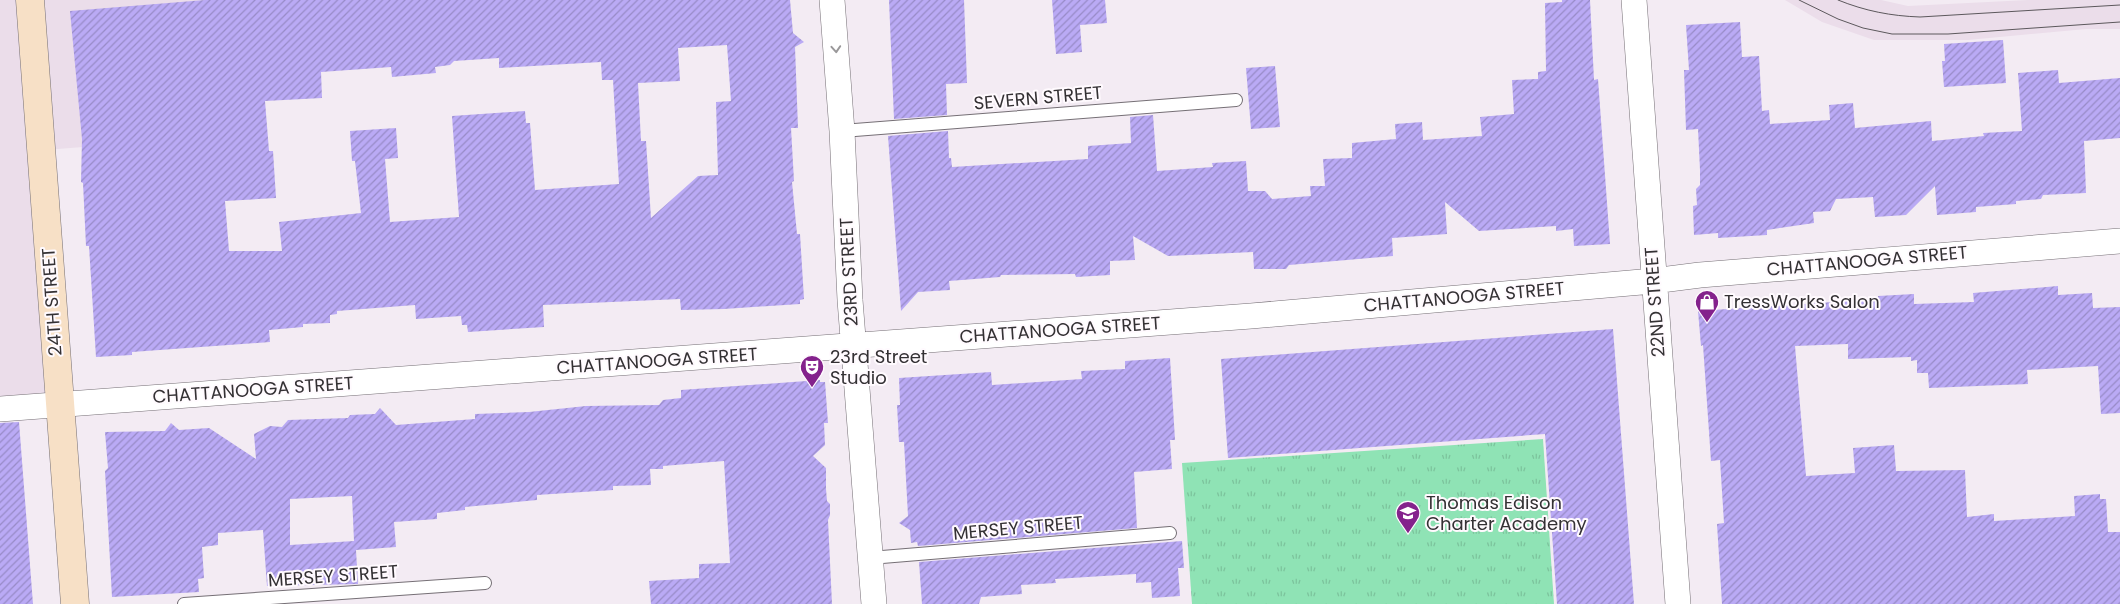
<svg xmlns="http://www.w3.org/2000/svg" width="2120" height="604" viewBox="0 0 2120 604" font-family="Poppins,sans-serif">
<defs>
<pattern id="park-tufts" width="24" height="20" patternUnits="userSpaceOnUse" patternTransform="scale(1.25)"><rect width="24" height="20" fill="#8fe3b5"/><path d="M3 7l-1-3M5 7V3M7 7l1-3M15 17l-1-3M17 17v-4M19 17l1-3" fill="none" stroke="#7cc39c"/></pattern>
<pattern id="building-hatch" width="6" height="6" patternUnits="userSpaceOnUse" patternTransform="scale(1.25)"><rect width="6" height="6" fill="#baaaf5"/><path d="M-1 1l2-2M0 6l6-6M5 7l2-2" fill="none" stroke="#988bc7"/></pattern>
</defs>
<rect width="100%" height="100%" fill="#f3ebf3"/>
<path fill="#ebddea" d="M0,0H212L223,136L32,151L51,398L0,402Z
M1785,0H1881L1908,6L2028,0H2120V29H2086L1968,40H1874L1822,22Z"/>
<path fill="url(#park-tufts)" d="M1543,439L1554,604H1192L1182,463Z"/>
<path fill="url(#building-hatch)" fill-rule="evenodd" d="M205,0H790L793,33L804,42L795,47L798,128H791L794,181L792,182L797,234H800L804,299L800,300V304L724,309L681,310L680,299L543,305L544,327L468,332L467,325H462L461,316L416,319L415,305L337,311V314L330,315V323L303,324V327L269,330L270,342L132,352V355L96,357L89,246H86L83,183L81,182L82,139L70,11ZM727,45L731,101L716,102L718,175L698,176L651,218L646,141H641L638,83L680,81L678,48ZM499,58V68L601,62L602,80H613L619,184L535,190L530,123H526L525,111L452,116L459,217L390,222L385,159L398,158L396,128L350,131L352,161H355L361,213L279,222L282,251H229L225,201L276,198L273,151H269L265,101L322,98L321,72L391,67L392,77L436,73L435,67L450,65L454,61Z
M889,0H964L967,83L946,84L947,115L894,119Z
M1052,0H1105L1107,23L1080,25L1082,52L1056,54Z
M1562,0H1590L1594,80L1598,79L1610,244L1574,246L1573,229L1556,231V226L1479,231L1445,202L1447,234L1392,238L1393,256L1289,265L1286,269H1254L1253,252L1168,256L1133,236L1135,260L1110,261V275L1076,277L1075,274L1001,275L1000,277L949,281L950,290L918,292L901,311L888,136L948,131L949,158H951L952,167L1088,159V146L1131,143L1130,117L1153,115L1157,171L1213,167L1212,163L1246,161L1248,191H1265L1272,199L1311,196L1310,186H1325L1323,159L1352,158V143L1396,139L1395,124L1422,122L1423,140L1482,136L1480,117L1514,114L1512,80L1538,79V72L1546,71L1545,3L1562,2Z
M1740,22L1742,57L1759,56L1762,111L1769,110L1770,124L1830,120L1829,105L1853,103L1855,128L1931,121L1932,141L1984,136L1983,133L2022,131L2018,73L2058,70L2059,83L2120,78V138L2084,141L2086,193L2043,195L2041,199L2016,201V204L1976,207V212L1937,215L1935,186L1906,215L1875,217L1873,197L1836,199L1830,211L1813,212L1814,223L1767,230V235L1718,238V233L1694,235L1693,206L1697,205L1696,189L1700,185V170L1698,129L1686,130L1684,70H1689L1686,25Z
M2003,40L2006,83L1944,87L1942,61H1945L1944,44Z
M1275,66L1280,127L1251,129L1246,68Z
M2058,286V295L2092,293L2093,308L2120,307V413L2101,414L2098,366L2027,370L2028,384L1929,388L1928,373H1917V360L1911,361V357L1848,359V344L1795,346L1806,476L1855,473L1853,448L1894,445L1896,471L1965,470L1967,517L1994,514V521L2075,516L2074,496L2100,494V499H2106L2108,532H2120V604H1722L1717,524L1724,523L1720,460L1711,461L1703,345L1701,346L1698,311L1878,299V296L1914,294V304L1974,302L1973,293Z
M1613,329L1634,604H1557L1545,434L1228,458L1221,359Z
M1170,358L1175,440H1170L1172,469L1134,472L1137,528L918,546L917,542L911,543L910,530L899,523L908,516L904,442H899L897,405H900L899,378L991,372L992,385L1082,379L1081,371L1125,369V361Z
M820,380V382H825L828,423H824L825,445L813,456L826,468V489L827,501L830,504V515L828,520L832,604H651L649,581L699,578V564L730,563L724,461L663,466V469H650L651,485L613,486V490L537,495V500L465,507V510L437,513V519L394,522L396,547L356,550L358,584L267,586L263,530L218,533V545L202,547L204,578L198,579L199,592L112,597L105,471L108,468L105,432L165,431L171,423L179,430L209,428L256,459L254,434L270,426L282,427L288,420L348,418L350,415L375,414L380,408L396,425L475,419V414L529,412L586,406L659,405L663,400L681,398V390ZM352,496L354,541L290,545V499Z
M19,422L33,604H0V423Z
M1182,541L1184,568H1178L1180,596L1152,598L1151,582L1136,583V574L1055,579L1056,583L1021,585L1022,594L981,597L979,604H922L919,562Z"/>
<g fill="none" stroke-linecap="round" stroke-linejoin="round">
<g stroke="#756f75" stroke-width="14">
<path id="lane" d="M842,131L1236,100
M870,558L1170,533
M184,604L485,583"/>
</g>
<g stroke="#756f75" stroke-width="26">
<path id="street" d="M832,0L842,131L850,300L874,604
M1634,0L1678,604
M0,409L1251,316L1653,281L1700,275L2120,241"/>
</g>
<g stroke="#756f75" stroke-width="29">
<path id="secondary" d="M30,0L75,604"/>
</g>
<use href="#lane" stroke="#fff" stroke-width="12"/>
<use href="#street" stroke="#fff" stroke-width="25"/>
<use href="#secondary" stroke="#f7e0c6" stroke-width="28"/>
<path stroke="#5c585c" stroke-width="1" d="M1799,0L1838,19L1863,28L1892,34H1948L2120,22
M1838,0C1865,11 1891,16 1920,17L2120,5"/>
</g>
<defs><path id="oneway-chevron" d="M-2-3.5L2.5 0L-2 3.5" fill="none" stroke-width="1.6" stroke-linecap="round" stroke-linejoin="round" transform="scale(1.25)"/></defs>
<use stroke="#9a989a" href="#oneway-chevron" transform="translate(836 49) rotate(86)"/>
<defs>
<g id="shop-pin" transform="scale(1.25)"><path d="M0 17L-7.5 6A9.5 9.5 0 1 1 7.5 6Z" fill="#84228c" stroke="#fffafe"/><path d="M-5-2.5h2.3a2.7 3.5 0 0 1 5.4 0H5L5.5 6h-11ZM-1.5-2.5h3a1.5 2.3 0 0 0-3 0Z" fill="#fff"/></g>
<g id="theatre-pin" transform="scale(1.25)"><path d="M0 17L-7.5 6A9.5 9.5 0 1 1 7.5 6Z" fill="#84228c" stroke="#fffafe"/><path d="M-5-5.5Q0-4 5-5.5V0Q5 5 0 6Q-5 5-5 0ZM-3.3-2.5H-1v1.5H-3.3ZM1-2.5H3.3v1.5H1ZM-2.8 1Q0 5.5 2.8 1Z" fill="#fff"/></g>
<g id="school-pin" transform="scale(1.25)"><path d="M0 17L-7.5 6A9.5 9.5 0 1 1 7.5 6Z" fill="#84228c" stroke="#fffafe"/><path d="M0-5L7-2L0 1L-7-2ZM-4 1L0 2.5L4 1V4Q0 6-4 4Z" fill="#fff"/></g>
</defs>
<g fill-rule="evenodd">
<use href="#shop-pin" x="1707" y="302"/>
<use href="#theatre-pin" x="812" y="367"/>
<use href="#school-pin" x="1408" y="513"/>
</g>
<g text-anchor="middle" stroke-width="4" stroke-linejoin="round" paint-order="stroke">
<g font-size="18" fill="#343134" stroke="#fffafe">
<text transform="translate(1038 98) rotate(-5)" y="6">SEVERN STREET</text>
<text transform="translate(1867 261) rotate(-5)" y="6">CHATTANOOGA STREET</text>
<text transform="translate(849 272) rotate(-93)" y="6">23RD STREET</text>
<text transform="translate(1464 297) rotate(-5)" y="6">CHATTANOOGA STREET</text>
<text transform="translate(52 302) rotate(-94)" y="6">24TH STREET</text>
<text transform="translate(1655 302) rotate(-94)" y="6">22ND STREET</text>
<text transform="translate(1060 330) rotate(-4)" y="6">CHATTANOOGA STREET</text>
<text transform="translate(657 361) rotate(-4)" y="6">CHATTANOOGA STREET</text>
<text transform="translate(253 390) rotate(-4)" y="6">CHATTANOOGA STREET</text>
<text transform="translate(1018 528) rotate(-5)" y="6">MERSEY STREET</text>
<text transform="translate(333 576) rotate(-4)" y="6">MERSEY STREET</text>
</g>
<g font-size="18" fill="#343134" stroke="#fffafe" text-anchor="start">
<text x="1724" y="308">TressWorks Salon</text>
<text x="830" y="363">23rd Street<tspan x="830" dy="21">Studio</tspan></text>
<text x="1426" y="509">Thomas Edison<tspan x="1426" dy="21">Charter Academy</tspan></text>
</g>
</g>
</svg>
